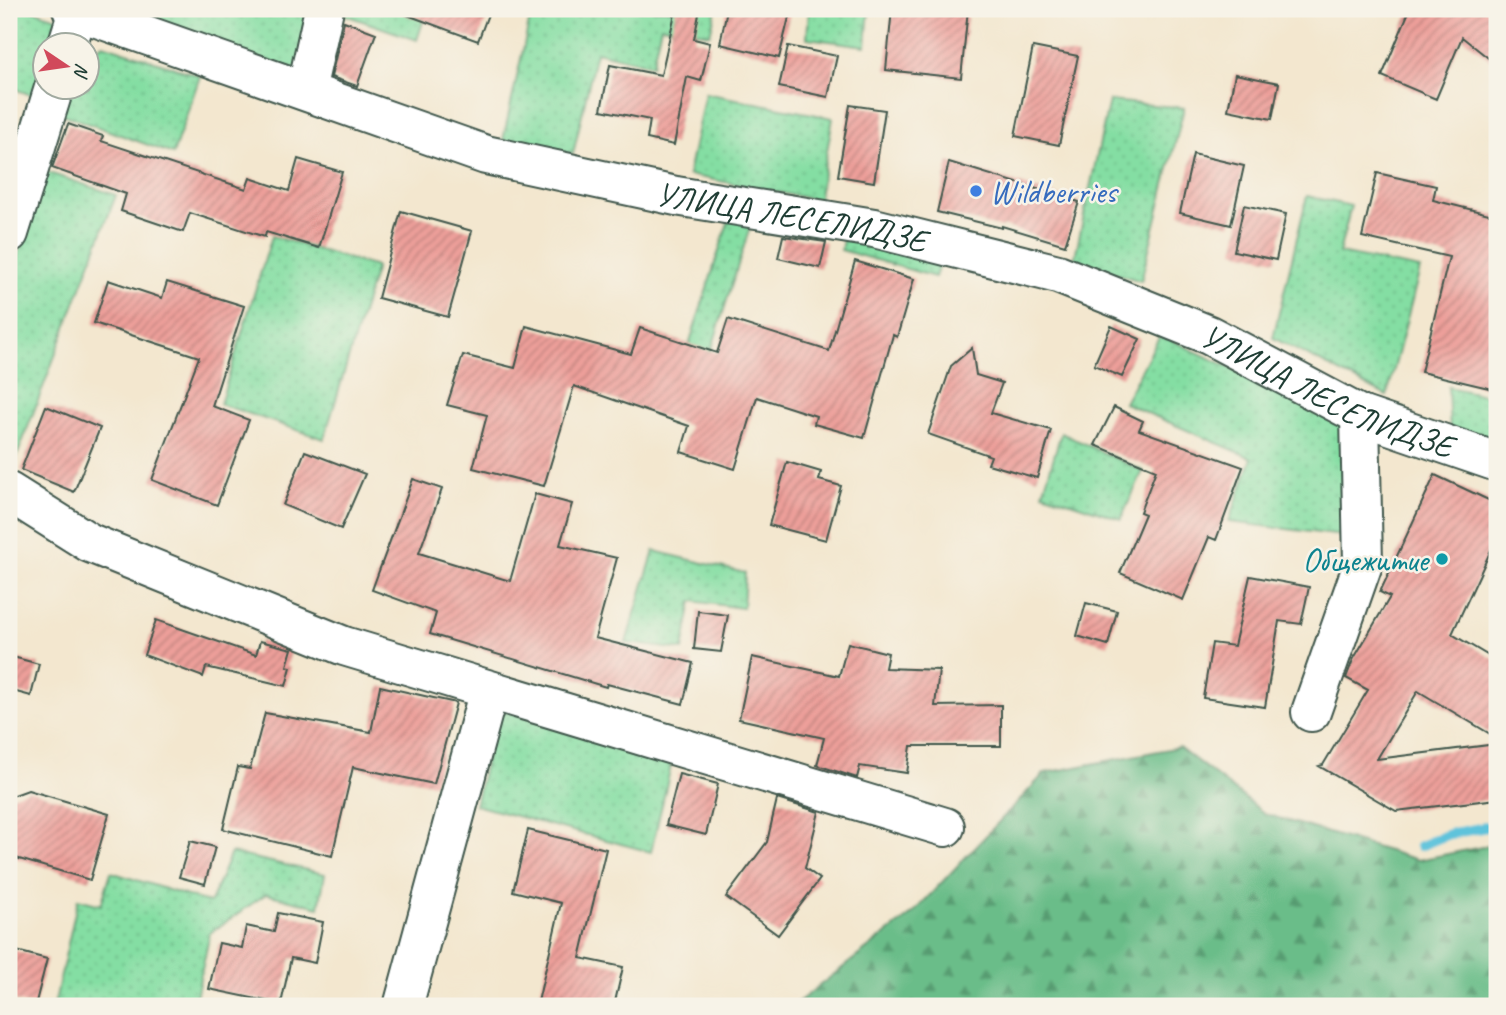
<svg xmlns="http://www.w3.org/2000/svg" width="1506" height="1015" viewBox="0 0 1506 1015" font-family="Caveat,sans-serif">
<defs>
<pattern id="green-dots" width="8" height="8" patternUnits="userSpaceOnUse" patternTransform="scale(1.75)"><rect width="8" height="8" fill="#84dea3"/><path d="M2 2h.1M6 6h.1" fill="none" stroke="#72bf8d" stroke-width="1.8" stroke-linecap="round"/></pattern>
<pattern id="forest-firs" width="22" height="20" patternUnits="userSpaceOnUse" patternTransform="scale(1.75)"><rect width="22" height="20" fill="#6bbd89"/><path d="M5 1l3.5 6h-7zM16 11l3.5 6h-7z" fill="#579b71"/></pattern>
<pattern id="building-hatch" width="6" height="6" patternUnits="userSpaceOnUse" patternTransform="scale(1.75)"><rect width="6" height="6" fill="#ed9f9a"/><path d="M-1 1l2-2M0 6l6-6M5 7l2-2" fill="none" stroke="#bf837e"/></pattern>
</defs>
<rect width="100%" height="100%" fill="#f7f3e8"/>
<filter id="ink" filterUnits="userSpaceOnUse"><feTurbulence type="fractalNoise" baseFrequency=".0143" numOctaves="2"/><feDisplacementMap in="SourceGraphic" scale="14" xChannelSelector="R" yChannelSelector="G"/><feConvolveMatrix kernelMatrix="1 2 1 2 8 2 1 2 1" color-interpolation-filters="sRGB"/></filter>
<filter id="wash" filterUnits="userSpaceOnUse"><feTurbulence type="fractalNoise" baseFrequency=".00686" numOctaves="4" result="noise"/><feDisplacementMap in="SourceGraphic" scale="28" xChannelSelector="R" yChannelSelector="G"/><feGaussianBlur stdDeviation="1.57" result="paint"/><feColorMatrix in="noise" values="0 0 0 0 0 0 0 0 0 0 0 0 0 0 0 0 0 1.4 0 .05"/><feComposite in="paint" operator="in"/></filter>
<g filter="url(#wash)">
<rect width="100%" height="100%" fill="#f3e7cf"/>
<path fill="url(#green-dots)" stroke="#528e6c" stroke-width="2" d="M9,9H30L57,18L49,45L46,46L45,57L34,96L9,87Z
M123,9H314L297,77Z
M328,9H427L417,40Z
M532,9H716L710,34L661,26L652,65L596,52L573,154L503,140Z
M809,9H869L866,46L807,38Z
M103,44L200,76L173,154L59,113L68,88H88V54Z
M705,93L833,118L818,200L688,175Z
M1109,101L1184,108L1141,281L1074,261Z
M43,171L116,195L9,477V287Z
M1307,196L1351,206L1339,253L1420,269L1387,396L1273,338Z
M732,210L754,214L693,408L671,402Z
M845,229L943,253L935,277L841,250Z
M272,236L376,267L324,439L220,404Z
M1160,335L1343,420L1353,537L1229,522L1252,458L1124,403Z
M1448,387L1497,398V447L1450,432Z
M1061,433L1143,471L1121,519L1043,493Z
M654,551L745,573L743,608L692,601L683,650L626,643Z
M498,709L673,757L651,852L475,805Z
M231,853L325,874L319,907L266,894L210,933L194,1006H54L78,899L101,905L111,872L210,903Z"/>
<path fill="url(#forest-firs)" stroke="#457d5e" stroke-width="2" d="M1179,747L1265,814L1418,860L1497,844V1006H793L912,914L1045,773Z"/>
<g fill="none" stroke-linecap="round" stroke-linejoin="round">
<path stroke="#5ec3db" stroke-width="10" d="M1420,846L1449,834L1497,825"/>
</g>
<g id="blocks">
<path fill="url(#building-hatch)" d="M399,9H490L478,41L399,12Z
M676,9H700L694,39L710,43L701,81L687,77L674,145L647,139L650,120L601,110L610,65L661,75Z
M727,9H791L779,58L720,44Z
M892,9H968L961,78L886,70Z
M1410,9H1497V65L1462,37L1436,99L1382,76Z
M344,21L376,33L357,86L331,77Z
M788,46L837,56L828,97L779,87Z
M1033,47L1078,56L1059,145L1015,136Z
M1235,74L1279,83L1272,119L1228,110Z
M850,105L885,110L874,182L838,176Z
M68,124L103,136L101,141L246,189L250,178L289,191L298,159L342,172L319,248L266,232L265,237L190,213L183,232L121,211L126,194L52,168Z
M1193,154L1244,166L1231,225L1180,213Z
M949,162L1079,202L1065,245L1002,226V228L937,212Z
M1377,173L1436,186L1433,200L1497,216V390L1421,372L1449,257L1362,237Z
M1244,205L1286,214L1276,260L1234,251Z
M401,211L472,231L448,317L378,298Z
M783,236L826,242L820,268L778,258Z
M855,261L914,279L897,337L893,335L864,438L814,424L816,416L757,397L735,469L681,452L689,426L574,386L544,486L473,468L487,415L447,405L463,355L515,368L526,326L631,354L640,328L717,353L728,319L829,351Z
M108,280L162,298L167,282L244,306L212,406L249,420L217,505L152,480L199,357L94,323Z
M1111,326L1140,339L1122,377L1094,365Z
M972,348L976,375L1002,383L991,413L1051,430L1037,478L988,464L991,456L928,434L951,366Z
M46,406L100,428L74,492L21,470Z
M1114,407L1143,421L1139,430L1243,467L1216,540L1209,537L1183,600L1120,573L1145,514L1140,512L1156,470L1095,445Z
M305,451L365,474L341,529L283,505Z
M787,462L821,472L819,480L841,486L826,540L769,525Z
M1435,475L1497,504V537L1452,634L1497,661V738L1418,691L1377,759L1497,744V799L1396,811L1319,766L1323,765L1368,690L1346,678L1353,660L1390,597L1380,592Z
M413,479L442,489L419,553L510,581L535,494L572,504L560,545L617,558L595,638L693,663L683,704L607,684L606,687L430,634L436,613L372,590Z
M1250,576L1309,587L1301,624L1279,621L1265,707L1203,698L1212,643L1234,646Z
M1086,603L1117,611L1108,645L1077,636Z
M698,611L728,615L721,652L694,649Z
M156,620L256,655L260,641L292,649L287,666L291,667L286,686L206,667L203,677L144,655Z
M848,643L888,653L885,668L939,670L935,706L1001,705V746H911L907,773L860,766L857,778L817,765L824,738L739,719L752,657L839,676Z
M9,656L39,664L31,696L9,690Z
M380,686L456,703L434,784L353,767L332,856L223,829L238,767L250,769L265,713L371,732Z
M679,774L718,784L706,835L666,825Z
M28,790L109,814L90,880L9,856V797Z
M777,799L819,812L805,868L820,879L778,935L726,897L767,842Z
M528,830L606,849L580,958L623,967L614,1006H537L561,903L513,891Z
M190,841L215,847L205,884L179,877Z
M278,913L323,922L315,963L291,958L281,1004L209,989L219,943L242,948L246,926L274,932Z
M9,949L47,959L35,1006L9,1000Z"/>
</g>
</g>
<g filter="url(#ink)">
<use href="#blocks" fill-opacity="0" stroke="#3f564b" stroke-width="2"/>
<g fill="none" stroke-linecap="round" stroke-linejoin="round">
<g stroke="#3f564b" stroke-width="42">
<g id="minor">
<path id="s1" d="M72,9L486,155L676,196L874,228L1058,274L1209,335L1360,415L1497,462"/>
<path d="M67,46L78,11"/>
<path d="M306,91L324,9"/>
<path d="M9,233L54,88"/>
<path d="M9,492L90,543L344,646L945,827"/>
<path d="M1311,712L1363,564L1360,415"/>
<path d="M404,1003L489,690"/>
</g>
</g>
<use href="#minor" stroke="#fff" stroke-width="38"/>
</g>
</g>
<circle fill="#3f7fe0" stroke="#f7f3e8" stroke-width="2.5" cx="976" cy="191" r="7"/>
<circle fill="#0f9aa8" stroke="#f7f3e8" stroke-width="2.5" cx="1442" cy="559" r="7"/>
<g text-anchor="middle" stroke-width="5" stroke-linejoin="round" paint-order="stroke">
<g font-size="33" fill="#366cbe" stroke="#f7f3e8" text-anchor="start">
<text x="990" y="203">Wildberries</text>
</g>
<g font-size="33" fill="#1f3d34" stroke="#f7f3e8">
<text dy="12" stroke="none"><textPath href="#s1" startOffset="751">УЛИЦА ЛЕСЕЛИДЗЕ</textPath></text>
<text dy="12" stroke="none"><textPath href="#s1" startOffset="1318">УЛИЦА ЛЕСЕЛИДЗЕ</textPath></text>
</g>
<g font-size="33" fill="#0d838f" stroke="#f7f3e8" text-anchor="end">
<text x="1428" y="571">Общежитие</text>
</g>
</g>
<rect width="1506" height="1015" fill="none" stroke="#f7f3e8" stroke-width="35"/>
<g transform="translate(66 66) rotate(103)"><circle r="33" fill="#f7f3e8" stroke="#a1aaa0" stroke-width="2"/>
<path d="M0-5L12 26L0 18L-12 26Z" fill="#d1495b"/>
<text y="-10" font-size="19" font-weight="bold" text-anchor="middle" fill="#1f3d34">N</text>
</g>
</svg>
